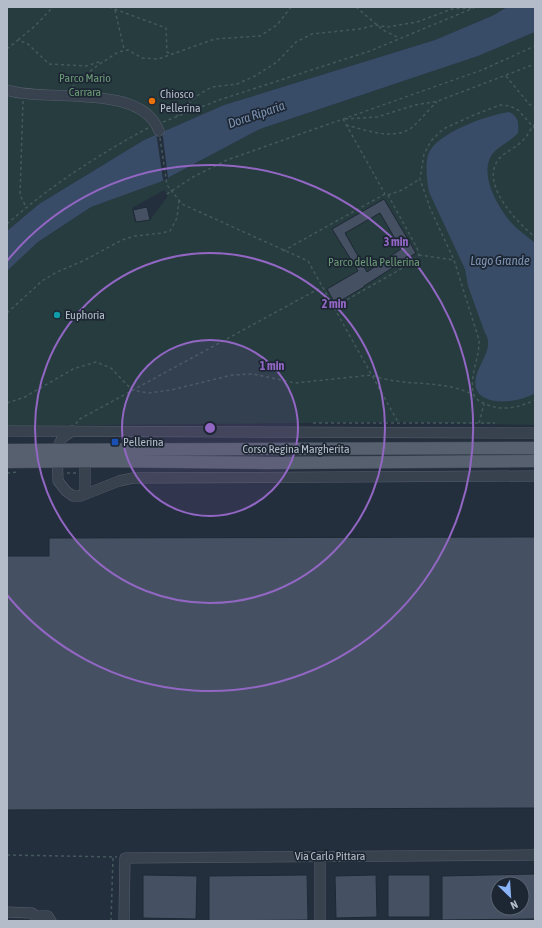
<svg xmlns="http://www.w3.org/2000/svg" width="542" height="928" viewBox="0 0 542 928" font-family="'Asap Condensed',sans-serif">
<rect width="100%" height="100%" fill="#242f3e"/>
<path fill="#263c3f" fill-rule="evenodd" d="M7,7H507L494,15L435,40L224,105L144,140L39,204L7,231Z
M535,32V425L398,422L7,426V271L38,242L91,207L160,182L260,129L478,56ZM164,190L168,196L150,220L135,222L132,208Z"/>
<path fill="#394c67" d="M507,7H535V32L478,56L260,129L160,182L91,207L38,242L7,271V231L39,204L144,140L224,105L435,40L494,15Z
M509,112C518,116 519,123 518,133C511,141 501,145 494,152C477,171 497,205 509,220C516,229 527,236 535,243V393C522,402 482,408 476,388C471,368 497,351 485,333L468,286L465,269L429,192C427,181 425,166 428,155C435,133 488,115 509,112Z"/>
<path fill="#242f3e" d="M162,129L168,178L163,180L156,132Z"/>
<path fill="#455162" stroke="#1f2835" fill-rule="evenodd" d="M384,199L416,253L364,286V287L335,304L327,289L358,271L332,229ZM380,213L401,249L367,272L345,233Z
M147,207L150,220L136,222L133,210Z
M535,537V808L7,810V556H49V538Z
M535,874V919L442,920V876ZM498,884H522V908H498Z
M143,875L197,876L196,919L143,918Z
M307,875L308,920L209,921V876Z
M376,875L377,917L336,918L335,876Z
M388,875H430V917H388Z"/>
<g fill="none" stroke-linecap="round" stroke-linejoin="round">
<g stroke="#565f6c" stroke-width="11">
<path id="minor" d="M7,90C47,103 141,82 159,131
M7,431L535,433
M72,431L62,438L57,449L58,481L66,491L73,496H81L119,481L133,478L535,476
M85,494V462
M7,912L32,913L36,916V921
M36,916H48L51,921
M124,921L125,858L535,855
M320,921V857"/>
</g>
<g stroke="#414a57" stroke-width="13">
<path id="major" d="M7,450L535,448
M7,462L97,461L267,463L535,461"/>
</g>
<path stroke="#44595c" stroke-width="1.5" stroke-dasharray="3 3" stroke-linecap="butt" d="M109,7L166,28L167,52L171,54
M356,7L383,30L399,38
M115,10L124,49
M18,40L35,26L53,7
M7,49L18,40L28,44L49,64L86,66L102,61
M506,76L529,104L535,108
M72,87L94,68L118,52L128,50L142,58L158,59L215,39L260,36L277,25L291,7
M23,101L20,195L26,207
M176,117L195,97L205,91L212,87L237,84L255,76L277,62L296,42L312,34L359,29L376,25L387,27L417,22L452,9L472,8
M343,119L385,194
M345,119L377,117L415,105L438,101L535,64
M163,122L219,100L370,51L476,7
M535,124C531,128 529,134 524,139C517,148 505,151 498,160C480,185 518,223 535,237
M346,125C366,130 391,140 410,129C417,124 429,109 437,102
M535,129L518,110L510,106L500,105L474,115L443,129L431,141L424,154L420,179L430,208L454,260L479,340C480,360 467,378 475,398C494,412 514,410 535,400
M160,138L167,185L182,204L308,261L398,422
M167,194L193,177L227,160L482,70L535,46
M388,195L402,190L420,179
M7,224C50,186 98,155 148,128
M283,251L385,194L388,195L417,248L419,255L415,261L334,307
M419,255L454,260
M7,313L42,281L57,272L83,261L122,240L135,236L162,233L170,231L177,218L179,200
M7,403L25,397L73,369L96,362L111,368L132,390L148,393L171,390L232,375L253,374L295,383L372,375C405,388 441,378 474,395
M313,423H495
M479,423L484,404
M76,424L78,420L322,287
M7,473L19,472
M67,473H77
M7,855L117,857
M111,921L113,857"/>
<use href="#minor" stroke="#38414e" stroke-width="10"/>
<use href="#major" stroke="#56606e" stroke-width="12"/>
</g>
<circle cx="210" cy="428" r="88" fill="#9266c3" fill-opacity=".12"/>
<g fill="none" stroke="#9266c3" stroke-width="2">
<circle cx="210" cy="428" r="88"/>
<circle cx="210" cy="428" r="175"/>
<path d="M7 261A263 263 0 1 1 7 595"/>
</g>
<circle fill="#e8710a" stroke="#1d2633" stroke-width="1.5" cx="152" cy="101" r="4"/>
<circle fill="#0f9aa8" stroke="#1d2633" stroke-width="1.5" cx="57" cy="315" r="4"/>
<rect fill="#1a4fb4" stroke="#1d2633" stroke-width="1.5" x="111" y="438" width="8" height="8" rx="2"/>
<g text-anchor="middle" stroke-width="3.5" stroke-linejoin="round" paint-order="stroke">
<g font-size="12" fill="#6b9a76" stroke="#1d2633">
<text x="85" y="82">Parco Mario<tspan x="85" dy="14">Carrara</tspan></text>
<text x="374" y="266">Parco della Pellerina</text>
</g>
<g font-size="12" fill="#b4bcc9" stroke="#1d2633" text-anchor="start">
<text x="160" y="98">Chiosco<tspan x="160" dy="14">Pellerina</tspan></text>
<text x="65" y="319">Euphoria</text>
<text x="123" y="446">Pellerina</text>
</g>
<g font-size="12" fill="#b4bcc9" stroke="#1d2633">
<text x="296" y="453">Corso Regina Margherita</text>
<text x="330" y="860">Via Carlo Pittara</text>
</g>
<g font-size="13" font-style="italic" fill="#7c92b1" stroke="#1d2633">
<text transform="translate(256 114) rotate(-19)" y="5">Dora Riparia</text>
<text x="500" y="265">Lago Grande</text>
</g>
</g>
<circle cx="210" cy="428" r="6" fill="#9266c3" stroke="#1d2633" stroke-width="2"/>
<g font-size="12" text-anchor="middle" font-weight="bold" fill="#9266c3" stroke="#1d2633" stroke-width="3.5" stroke-linejoin="round" paint-order="stroke">
<text x="396" y="246">3 min</text>
<text x="334" y="308">2 min</text>
<text x="272" y="370">1 min</text>
</g>
<rect width="542" height="928" fill="none" stroke="#b4bcc9" stroke-width="16"/>
<g transform="translate(510 896) rotate(155)"><circle r="19" fill="#1d2633" stroke="#59626f"/>
<path d="M0-3L7 15L0 10L-7 15Z" fill="#8ab4f8"/>
<text y="-6" font-size="11" font-weight="bold" text-anchor="middle" fill="#b4bcc9">N</text>
</g>
</svg>
